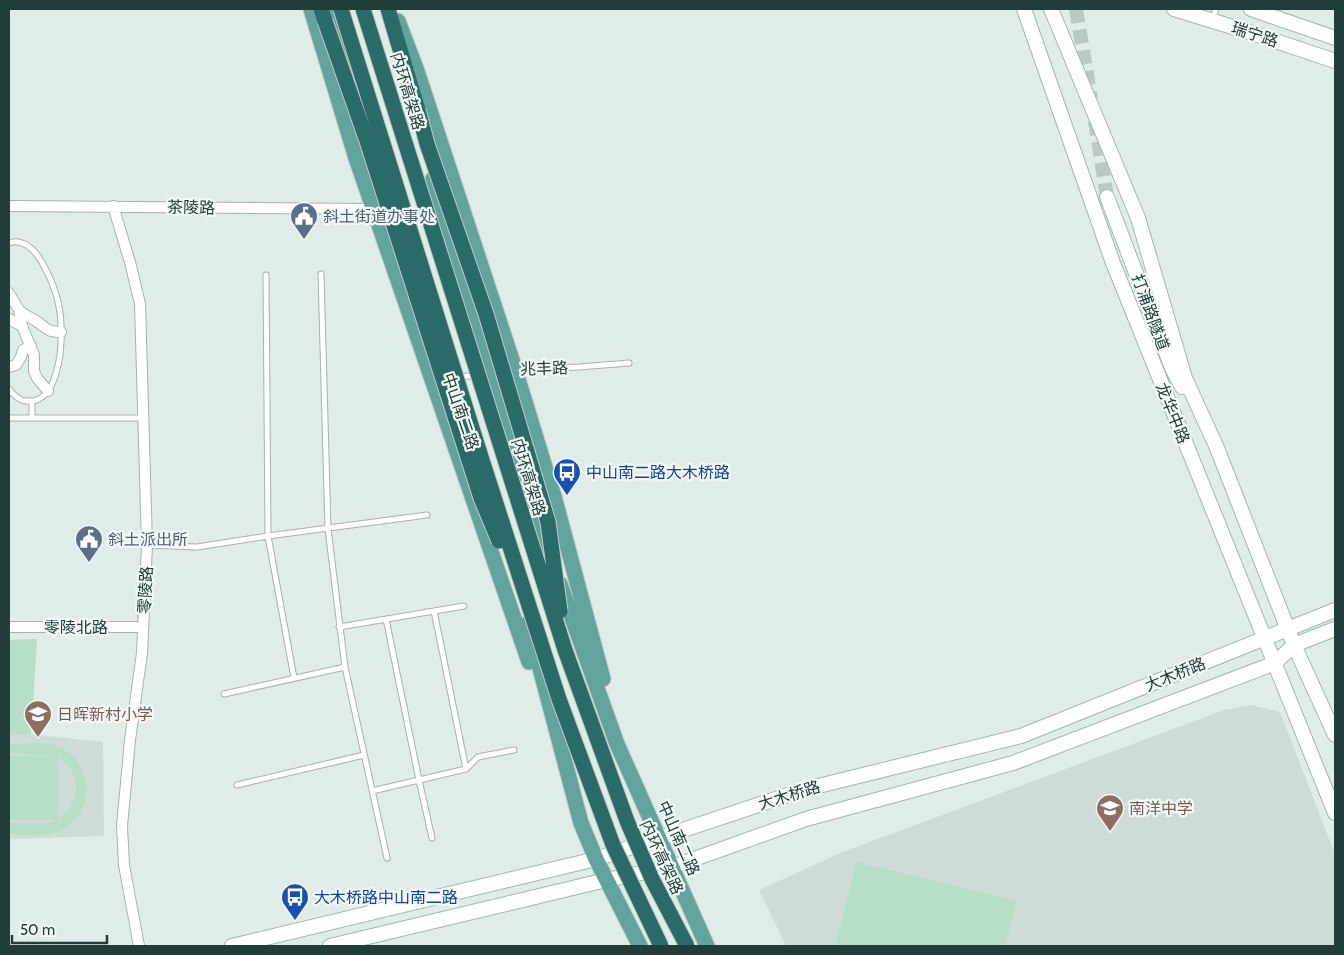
<svg xmlns="http://www.w3.org/2000/svg" width="1344" height="955" viewBox="0 0 1344 955" font-family="Cabin,'Noto Sans SC',sans-serif">
<rect width="100%" height="100%" fill="#e0ece8"/>
<path fill="#cedcd8" d="M37,639L31,734L103,742L104,836L9,839V640Z
M1251,705L1280,712L1335,854V946H786L759,890L840,853L1224,710Z"/>
<path fill="#b7dfc8" fill-rule="evenodd" d="M37,639L31,734H9V640Z
M9,744C25,744 47,740 62,748C94,765 95,813 62,830C47,837 25,834 9,834V823H48L56,820H9V756H54L9,753ZM58,757C82,773 82,802 58,819Z
M856,862L1017,901L1005,946H835Z"/>
<g fill="none" stroke-linecap="round" stroke-linejoin="round">
<path stroke="#bac9c5" stroke-width="14" stroke-dasharray="14 7" stroke-linecap="butt" d="M1076,9L1091,98
M1095,121L1107,197"/>
<g stroke="#a3b4b0" stroke-width="7">
<path id="lane" d="M1212,20L1216,9
M9,243C21,238 33,248 40,259C52,279 61,302 61,327C62,349 58,404 27,401C20,401 13,395 9,389
M321,274L328,529L345,667L387,858
M266,275L268,536L294,678
M517,369L579,367L629,363
M460,377L477,375
M32,417V402
M9,418H143
M147,545L197,547L268,536L427,515
M434,611L466,769
M386,619L419,780L432,838
M339,627L464,606
M224,694L345,667
M237,785L364,755
M372,791L466,769L478,757L514,750"/>
</g>
<g stroke="#a3b4b0" stroke-width="12">
<path id="street" d="M9,206L373,209
M113,206L130,262L140,304L147,545L142,653L130,740L122,826L124,865L139,946
M9,293L19,310L22,326L34,355V371L37,378L48,391
M19,310C25,316 30,317 36,321C47,328 46,332 61,332
M9,319L22,326
M9,367L16,365L21,357L23,350L31,346
M9,627H143"/>
</g>
<g stroke="#9eb8b3" stroke-width="16">
<path id="secondary" d="M1024,9L1113,263L1335,813
M1051,9L1138,218L1185,378L1217,448L1294,645L1335,735
M1174,9L1249,32L1335,61
M1251,9L1335,38
M1107,197L1172,368L1182,387
M232,946L596,859L806,789L1021,736L1335,610
M330,946L606,880L672,867L806,819L1013,763L1275,663L1294,645L1335,629"/>
</g>
<g stroke="#c1c9c8" stroke-width="17">
<path id="primary" d="M311,9L356,158L529,662
M331,9L357,85
M398,21L417,71L515,369L555,500L603,679
M433,179C467,305 504,431 549,553
M560,584L617,744L707,946
M528,623L581,823L596,859L640,946"/>
</g>
<g stroke="#c1c9c8" stroke-width="17">
<path id="highway" d="M321,9L325,21
M388,9L418,110"/>
</g>
<use href="#lane" stroke="#fff" stroke-width="5"/>
<use href="#street" stroke="#fff" stroke-width="10"/>
<use href="#secondary" stroke="#fff" stroke-width="14"/>
<use href="#primary" stroke="#62a49d" stroke-width="15"/>
<use href="#highway" stroke="#2a6b67" stroke-width="15"/>
<g stroke="#c1c9c8" stroke-width="17" stroke-linecap="butt">
<path id="highway-bridge" d="M341,9L482,460L559,699L613,845L661,946
M363,9L565,650L627,821L652,879L687,946
M325,21L367,141L481,498L499,541
M418,110L427,144L486,314L548,522L560,611"/>
</g>
<use href="#highway-bridge" stroke="#2a6b67" stroke-width="15"/>
</g>
<defs>
<g id="civic-pin" transform="scale(1.4375)"><path d="M0 17L-7.5 6A9.5 9.5 0 1 1 7.5 6Z" fill="#5c6f8a" stroke="#f1f8f6"/><path d="M-.6-6.5H3V-4.5H.6V-3L4-1V1h2V6H-6V1h2V-1L-.6-3ZM-1.2 2.5V6h2.4V2.5Z" fill="#fff"/></g>
<g id="bus-pin" transform="scale(1.4375)"><path d="M0 17L-7.5 6A9.5 9.5 0 1 1 7.5 6Z" fill="#1a4fb4" stroke="#f1f8f6"/><path d="M-5-6H5V4H4V6H2V4H-2V6H-4V4H-5ZM-3.5-4V0h7V-4ZM-3.5 1.2v1.5H-2V1.2ZM2 1.2v1.5H3.5V1.2Z" fill="#fff"/></g>
<g id="school-pin" transform="scale(1.4375)"><path d="M0 17L-7.5 6A9.5 9.5 0 1 1 7.5 6Z" fill="#8d6e63" stroke="#f1f8f6"/><path d="M0-5L7-2L0 1L-7-2ZM-4 1L0 2.5L4 1V4Q0 6-4 4Z" fill="#fff"/></g>
</defs>
<g fill-rule="evenodd">
<use href="#civic-pin" x="304" y="216"/>
<use href="#bus-pin" x="567" y="472"/>
<use href="#civic-pin" x="89" y="539"/>
<use href="#school-pin" x="38" y="714"/>
<use href="#school-pin" x="1110" y="808"/>
<use href="#bus-pin" x="295" y="897"/>
</g>
<g text-anchor="middle" stroke-width="4.5" stroke-linejoin="round" paint-order="stroke">
<g font-size="16" fill="#203d3a" stroke="#f1f8f6">
<text transform="translate(1255 34) rotate(18)" y="6">瑞宁路</text>
<text transform="translate(408 91) rotate(73)" y="6">内环高架路</text>
<text transform="translate(191 207) rotate(1)" y="6">茶陵路</text>
<text transform="translate(1151 312) rotate(70)" y="6">打浦路隧道</text>
<text transform="translate(544 368) rotate(-2)" y="6">兆丰路</text>
<text transform="translate(461 411) rotate(71)" y="6">中山南二路</text>
<text transform="translate(1173 413) rotate(68)" y="6">龙华中路</text>
<text transform="translate(529 477) rotate(73)" y="6">内环高架路</text>
<text transform="translate(145 590) rotate(-87)" y="6">零陵路</text>
<text x="76" y="633">零陵北路</text>
<text transform="translate(1175 674) rotate(-22)" y="6">大木桥路</text>
<text transform="translate(789 795) rotate(-17)" y="6">大木桥路</text>
<text transform="translate(679 838) rotate(66)" y="6">中山南二路</text>
<text transform="translate(662 857) rotate(65)" y="6">内环高架路</text>
</g>
<g font-size="16" fill="#4e5e75" stroke="#f1f8f6" text-anchor="start">
<text x="323" y="222">斜土街道办事处</text>
<text x="108" y="545">斜土派出所</text>
</g>
<g font-size="16" fill="#164399" stroke="#f1f8f6" text-anchor="start">
<text x="586" y="478">中山南二路大木桥路</text>
<text x="314" y="903">大木桥路中山南二路</text>
</g>
<g font-size="16" fill="#785e54" stroke="#f1f8f6" text-anchor="start">
<text x="57" y="720">日晖新村小学</text>
<text x="1129" y="814">南洋中学</text>
</g>
</g>
<rect width="1344" height="955" fill="none" stroke="#203d3a" stroke-width="20"/>
<path d="M12 935v8h95v-8" fill="none" stroke="#203d3a" stroke-width="2.5"/>
<text x="20" y="935" font-size="15" fill="#203d3a" stroke="#f1f8f6" stroke-width="4" paint-order="stroke">50 m</text>
</svg>
